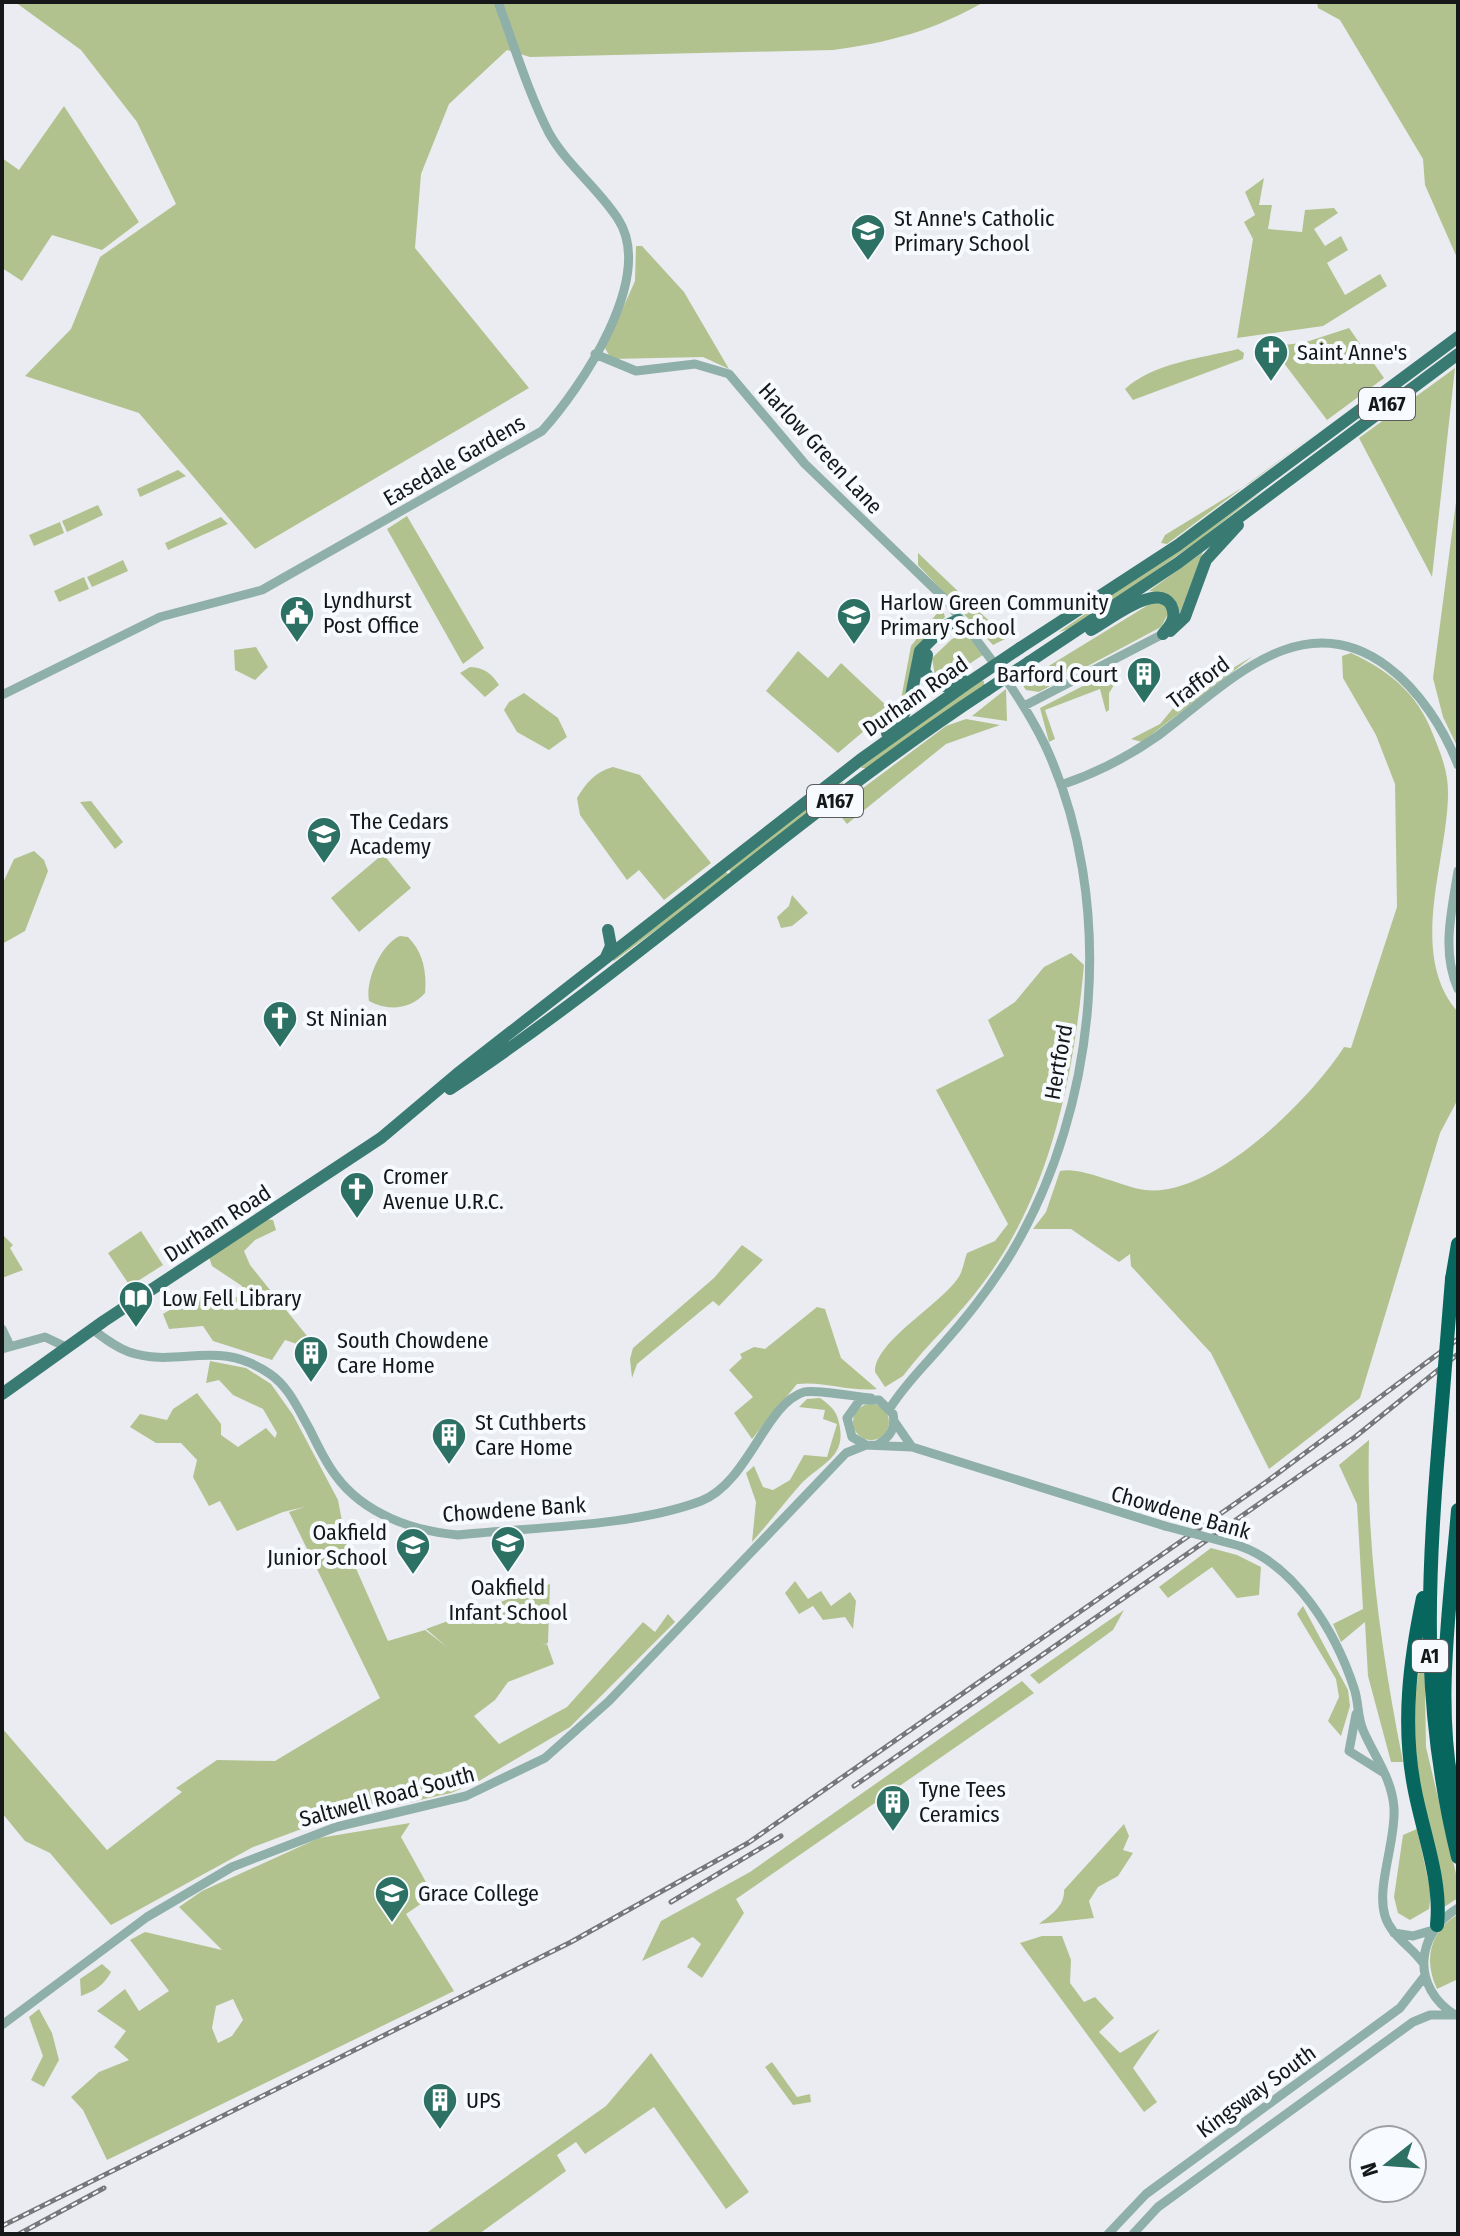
<svg xmlns="http://www.w3.org/2000/svg" width="1460" height="2236" viewBox="0 0 1460 2236" font-family="'Fira Sans Condensed',sans-serif">
<rect width="100%" height="100%" fill="#eaecf1"/>
<path fill="#b1c28f" fill-rule="evenodd" d="M15,2H984C935,30 888,43 833,50L530,57L507,50L449,104L421,174L415,248L529,388L255,549L139,413L25,376L71,329L100,257L176,204L137,122L81,50Z
M1317,2H1458V260L1425,185L1423,159L1340,20L1318,8Z
M64,106L139,222L102,250L52,235L22,281L2,268V158L19,170Z
M1264,178L1259,205H1272L1268,229L1302,232L1305,210L1334,208L1338,213L1314,229L1325,246L1341,236L1348,250L1327,263L1345,295L1380,274L1387,286L1323,326L1237,338L1253,239L1244,222L1255,215L1245,192Z
M636,246H642L684,292L729,369L703,357L611,359L605,348L635,281Z
M1349,328L1384,378L1327,420L1271,346L1303,343Z
M1238,349L1244,353L1243,359L1133,400L1125,389C1153,363 1202,358 1238,349Z
M1455,368L1432,577L1359,438Z
M1320,430L1167,544L1161,543L1165,535L1250,483Z
M178,470L186,476L140,497L137,489Z
M1458,487V748L1443,717L1433,678Z
M1262,491L1198,541L1076,627L1059,632Z
M98,505L103,515L67,532L62,521Z
M407,516L484,648L463,664L387,529Z
M221,517L228,524L168,550L165,543Z
M60,522L64,533L34,546L29,535Z
M1203,552L1177,621L1163,593L1149,591Z
M918,553L1007,638L993,645L918,565Z
M123,560L128,571L92,587L87,577Z
M84,577L89,589L59,602L54,591Z
M1153,602L1165,605L1169,612L1161,627L1039,692L1026,690L1021,683Z
M942,607L945,617L920,645L907,699L898,715L911,646Z
M962,635L970,639L983,655L947,678L935,676L932,658L952,639Z
M256,647L268,667L255,680L235,670L234,650Z
M798,651L828,678L841,663L890,709L838,753L766,691Z
M1351,653C1388,670 1417,693 1432,732C1441,754 1449,773 1448,797C1446,865 1408,955 1458,1012V1099L1440,1133L1360,1398L1269,1469L1211,1353L1131,1266L1130,1254L1119,1262L1071,1229H1033L1046,1212L1060,1171C1081,1166 1122,1187 1145,1190C1212,1198 1311,1099 1344,1047L1351,1048L1397,907L1395,784L1376,735L1343,678L1342,656Z
M1253,656L1142,742L1131,739L1160,724L1190,688L1218,677Z
M470,667C485,668 491,673 499,685L485,697L460,673Z
M1112,671L1116,682L1109,693V710L1106,712L1100,689L1045,710L1055,739L1049,742L1040,708Z
M980,680L984,681V686L868,768H861L865,761Z
M1006,689L1007,721L972,716Z
M524,693L558,718L567,737L549,750L517,732L504,710L509,702Z
M966,719L1000,725L946,744L847,824L835,809L946,726Z
M613,767L640,775L711,863L664,900L639,870L627,880L580,815L577,798C587,782 595,772 613,767Z
M844,782L838,792L732,874L728,868L833,787Z
M91,801L123,842L115,849L80,802Z
M34,851L44,860L48,871L25,931L2,944V885L14,859Z
M383,854L411,888L359,932L331,898Z
M725,871L730,876L614,961L612,959Z
M792,895L808,913L792,926L781,928L777,917L789,906Z
M400,936L408,937C423,952 427,972 425,993C410,1010 387,1011 369,1001C365,981 381,944 400,936Z
M1071,953L1084,965C1074,1074 1051,1193 983,1283C958,1317 928,1343 903,1376L885,1387L875,1372C874,1342 940,1305 958,1278C963,1271 964,1261 967,1253L995,1241L1008,1224L936,1090L1004,1056L988,1020L1015,1002L1044,967Z
M264,1219L273,1220L276,1230L255,1240L244,1251L250,1265L307,1336L297,1344L285,1340L272,1360L213,1341L203,1326L169,1329L163,1314L204,1289L223,1302L241,1295L242,1286L212,1266L209,1257Z
M141,1231L163,1265L130,1286L108,1253Z
M3,1235L13,1245L10,1248L23,1270L2,1278Z
M742,1245L763,1260L719,1306L713,1301L637,1364L632,1378L630,1359L633,1348L714,1278Z
M817,1307L825,1309L841,1358L877,1389C849,1392 825,1381 797,1384L752,1439L734,1413L753,1397L729,1370L742,1358L740,1354L754,1347L765,1349Z
M210,1361L246,1368L271,1384L293,1415L338,1500L347,1548L388,1641L425,1630L447,1647L426,1629L550,1584L548,1643L542,1645L547,1644L554,1664L508,1682L495,1700L474,1716L499,1744L567,1707L643,1622L655,1632L668,1614L675,1622L570,1727L479,1781L451,1793L320,1822L253,1847L111,1925L50,1853L25,1841L2,1813V1728L107,1850L182,1792L176,1788L217,1760L275,1761L380,1698L289,1512L304,1507L283,1512L237,1531L220,1501L209,1506L193,1477L197,1460L181,1443H156L130,1427L140,1414L167,1420L173,1409L197,1393L221,1424V1435L238,1447L266,1428L275,1438L277,1433L263,1409L233,1395L219,1380L206,1383Z
M820,1398C833,1407 838,1413 840,1428C845,1459 818,1465 800,1485C784,1503 769,1523 752,1542L756,1502L746,1473L754,1466L763,1487L773,1490L790,1480L804,1455L827,1457L837,1424L823,1419L825,1410L799,1407L807,1399Z
M853 1422a18 18 0 1 1 36 0a18 18 0 1 1-36 0Z
M1369,1440C1366,1549 1382,1654 1403,1762H1391L1368,1676L1365,1622L1341,1642L1333,1624L1363,1609L1357,1504L1339,1465Z
M1211,1548L1237,1555L1261,1567L1259,1595L1237,1598L1212,1567L1168,1598L1159,1587Z
M795,1581L808,1599L821,1591L831,1606L850,1592L856,1601L853,1629L845,1617L823,1620L813,1606L799,1614L785,1593Z
M1303,1606L1348,1690L1350,1706L1341,1736L1328,1721L1339,1697L1336,1679L1297,1614Z
M1124,1610L1113,1630L1039,1684L1030,1675Z
M1424,1640L1426,1747L1458,1882V1898L1444,1907L1413,1749V1708Z
M1022,1681L1034,1693L736,1899L744,1913L702,1978L687,1967L701,1944L693,1937L642,1961L661,1921L750,1872Z
M410,1823L401,1837L432,1893L431,1897L406,1914L454,1991L107,2160L83,2110L71,2097L99,2072L129,2060L114,2047L126,2031L97,2011L125,1989L139,2011L169,1991L130,1940L145,1932L222,1950L179,1907L202,1891L319,1838ZM233,1999L243,2020L232,2036L218,2043L212,2028L216,2006Z
M1124,1824L1129,1836L1123,1850L1133,1853L1118,1876L1098,1887L1089,1901L1094,1918L1039,1924C1051,1915 1065,1906 1064,1890Z
M1417,1829L1431,1893L1429,1909L1410,1920L1398,1913L1394,1897L1403,1835Z
M1458,1914V1979L1437,1989C1423,1959 1430,1932 1458,1914Z
M1042,1936H1062L1071,1960L1070,1983L1084,2002L1095,1997L1114,2018L1099,2032L1120,2053L1160,2029L1133,2068L1157,2102L1144,2112L1020,1943Z
M102,1964L111,1972C104,1985 95,1991 81,1996L80,1979Z
M39,2009L52,2033L59,2060L44,2087L31,2080L43,2056L29,2017Z
M651,2053L749,2192L726,2209L654,2107L585,2154L576,2142L557,2155L566,2171L479,2234H425L606,2106Z
M772,2062L797,2097L810,2094L811,2102L793,2105L765,2067Z"/>
<g fill="none" stroke-linecap="round" stroke-linejoin="round">
<path stroke="#8fafa9" stroke-width="9" d="M595,354L636,371L695,364L729,374L805,464L947,601C982,649 1018,689 1045,745C1117,900 1099,1105 1012,1252C992,1285 969,1315 943,1344C925,1365 905,1384 890,1408
M2,695L160,617L262,590L542,431C581,388 656,277 618,219C598,188 567,165 549,133C528,92 514,45 498,2
M1024,706L1163,634
M1061,785C1097,773 1128,757 1159,735C1225,686 1301,601 1388,667C1419,690 1444,729 1458,765
M1458,871C1452,910 1441,951 1458,989
M2,1329L10,1346
M92,1329C104,1338 115,1347 129,1352C179,1369 217,1337 270,1374C289,1387 298,1409 309,1428C317,1444 325,1462 336,1476C364,1514 413,1531 458,1535C532,1527 632,1527 701,1501C748,1483 766,1403 804,1392C816,1389 856,1397 871,1398
M2,1349L45,1337L66,1347
M894,1421L912,1447
M877,1445C890,1437 896,1429 893,1414L879,1400H860L847,1418L852,1437L866,1445L912,1447L1165,1526
M1240,1546C1296,1566 1336,1633 1354,1688C1359,1702 1357,1716 1363,1730C1374,1756 1392,1778 1394,1808C1396,1842 1376,1886 1385,1916C1391,1936 1411,1946 1423,1963
M1356,1714L1349,1751L1384,1773
M1394,1933L1413,1936L1433,1930
M1455,2015C1411,1987 1415,1934 1458,1908
M2,2025L147,1917L232,1867L336,1827L466,1796L545,1758L609,1701L846,1453L866,1445
M1108,2234L1146,2194L1400,2008L1424,1977
M1133,2234L1158,2207L1413,2022L1430,2015H1455"/>
<path stroke="#397b72" stroke-width="12" d="M1091,630C1108,621 1157,581 1171,605C1177,617 1171,625 1163,634
M1170,631L1185,617L1206,560L1238,525
M1020,648L1178,545L1458,337
M927,655L924,671L934,684L946,686L964,681
M1029,662L1178,563L1458,354
M887,733L903,716L910,701L920,651L945,626L958,620
M606,957L611,946L608,930
M450,1089C636,966 801,812 987,690
M2,1394L104,1321L381,1138L457,1074L860,760L965,685"/>
<path stroke="#07675e" stroke-width="14" d="M1452,1279L1458,1244
M1438,1453C1426,1597 1423,1715 1458,1857
M1458,1510C1450,1609 1432,1716 1458,1813
M1423,1598C1410,1661 1402,1722 1414,1786C1422,1831 1442,1879 1437,1925"/>
<g stroke="#76777a" stroke-width="5">
<path id="rail" d="M854,1786L1355,1437L1458,1354
M671,1902L781,1836
M2,2226L571,1942L748,1843L1266,1482L1458,1339
M19,2234L104,2188"/>
</g>
<use href="#rail" stroke="#f7fafe" stroke-width="2" stroke-dasharray="6" stroke-linecap="butt"/>
<path stroke="#8fafa9" stroke-width="9" d="M1165,1526L1240,1546"/>
<path stroke="#397b72" stroke-width="12" d="M965,685L1020,648
M987,690L1029,662"/>
<path stroke="#07675e" stroke-width="14" d="M1438,1453L1452,1279"/>
</g>
<defs>
<g id="school-pin" transform="scale(1.8)"><path d="M0 17L-7.5 6A9.5 9.5 0 1 1 7.5 6Z" fill="#2d7164" stroke="#f7fafe"/><path d="M0-5L7-2L0 1L-7-2ZM-4 1L0 2.5L4 1V4Q0 6-4 4Z" fill="#fff"/></g>
<g id="church-pin" transform="scale(1.8)"><path d="M0 17L-7.5 6A9.5 9.5 0 1 1 7.5 6Z" fill="#2d7164" stroke="#f7fafe"/><path d="M-1.2-6h2.4v3.5h3.3v2.4h-3.3V6h-2.4V-.1h-3.3v-2.4h3.3Z" fill="#fff"/></g>
<g id="civic-pin" transform="scale(1.8)"><path d="M0 17L-7.5 6A9.5 9.5 0 1 1 7.5 6Z" fill="#2d7164" stroke="#f7fafe"/><path d="M-.6-6.5H3V-4.5H.6V-3L4-1V1h2V6H-6V1h2V-1L-.6-3ZM-1.2 2.5V6h2.4V2.5Z" fill="#fff"/></g>
<g id="building-pin" transform="scale(1.8)"><path d="M0 17L-7.5 6A9.5 9.5 0 1 1 7.5 6Z" fill="#2d7164" stroke="#f7fafe"/><path d="M-4-6H4V6H1V3H-1V6H-4ZM-2.5-4.3h1.7v1.8h-1.7ZM.8-4.3h1.7v1.8H.8ZM-2.5-1h1.7V.8h-1.7ZM.8-1h1.7V.8H.8Z" fill="#fff"/></g>
<g id="library-pin" transform="scale(1.8)"><path d="M0 17L-7.5 6A9.5 9.5 0 1 1 7.5 6Z" fill="#2d7164" stroke="#f7fafe"/><path d="M-6-4Q-3-5.5-.7-3.5V5Q-3 3-6 4ZM6-4Q3-5.5 .7-3.5V5Q3 3 6 4Z" fill="#fff"/></g>
</defs>
<g fill-rule="evenodd">
<use href="#school-pin" x="868" y="231"/>
<use href="#church-pin" x="1271" y="352"/>
<use href="#civic-pin" x="297" y="613"/>
<use href="#school-pin" x="854" y="615"/>
<use href="#building-pin" x="1144" y="674"/>
<use href="#school-pin" x="324" y="834"/>
<use href="#church-pin" x="280" y="1018"/>
<use href="#church-pin" x="357" y="1189"/>
<use href="#library-pin" x="136" y="1298"/>
<use href="#building-pin" x="311" y="1353"/>
<use href="#building-pin" x="449" y="1435"/>
<use href="#school-pin" x="508" y="1543"/>
<use href="#school-pin" x="413" y="1545"/>
<use href="#building-pin" x="893" y="1802"/>
<use href="#school-pin" x="392" y="1893"/>
<use href="#building-pin" x="440" y="2100"/>
</g>
<g text-anchor="middle" stroke-width="8" stroke-linejoin="round" paint-order="stroke">
<g fill="#f7fafe" stroke="#5a5b5d" stroke-width="2">
<rect x="1359" y="388" width="56" height="32" rx="6"/>
<rect x="807" y="785" width="56" height="32" rx="6"/>
<rect x="1412" y="1640" width="36" height="32" rx="6"/>
</g>
<g font-size="20" font-weight="bold" fill="#161718">
<text x="1387" y="411">A167</text>
<text x="835" y="808">A167</text>
<text x="1430" y="1663">A1</text>
</g>
<g font-size="22" fill="#161718" stroke="#f7fafe" text-anchor="start">
<text x="894" y="226">St Anne's Catholic<tspan x="894" dy="25">Primary School</tspan></text>
<text x="1297" y="360">Saint Anne's</text>
<text x="323" y="608">Lyndhurst<tspan x="323" dy="25">Post Office</tspan></text>
<text x="880" y="610">Harlow Green Community<tspan x="880" dy="25">Primary School</tspan></text>
<text x="1118" y="682" text-anchor="end">Barford Court</text>
<text x="350" y="829">The Cedars<tspan x="350" dy="25">Academy</tspan></text>
<text x="306" y="1026">St Ninian</text>
<text x="383" y="1184">Cromer<tspan x="383" dy="25">Avenue U.R.C.</tspan></text>
<text x="162" y="1306">Low Fell Library</text>
<text x="337" y="1348">South Chowdene<tspan x="337" dy="25">Care Home</tspan></text>
<text x="475" y="1430">St Cuthberts<tspan x="475" dy="25">Care Home</tspan></text>
<text x="387" y="1540" text-anchor="end">Oakfield<tspan x="387" dy="25">Junior School</tspan></text>
<text x="508" y="1595" text-anchor="middle">Oakfield<tspan x="508" dy="25">Infant School</tspan></text>
<text x="919" y="1797">Tyne Tees<tspan x="919" dy="25">Ceramics</tspan></text>
<text x="418" y="1901">Grace College</text>
<text x="466" y="2108">UPS</text>
</g>
<g font-size="22" fill="#161718" stroke="#f7fafe">
<text transform="translate(821 448) rotate(47)" y="8">Harlow Green Lane</text>
<text transform="translate(454 460) rotate(-30)" y="8">Easedale Gardens</text>
<text transform="translate(1198 682) rotate(-37)" y="8">Trafford</text>
<text transform="translate(915 696) rotate(-35)" y="8">Durham Road</text>
<text transform="translate(1058 1062) rotate(-80)" y="8">Hertford</text>
<text transform="translate(217 1223) rotate(-33)" y="8">Durham Road</text>
<text transform="translate(514 1509) rotate(-4)" y="8">Chowdene Bank</text>
<text transform="translate(1181 1512) rotate(16)" y="8">Chowdene Bank</text>
<text transform="translate(387 1796) rotate(-15)" y="8">Saltwell Road South</text>
<text transform="translate(1256 2091) rotate(-36)" y="8">Kingsway South</text>
</g>
</g>
<rect width="1460" height="2236" fill="none" stroke="#161718" stroke-width="8"/>
<g transform="translate(1388 2164) rotate(253)"><circle r="38" fill="#f7fafe" stroke="#9d9fa2" stroke-width="2"/>
<path d="M0-6L14 30L0 20L-14 30Z" fill="#2d7164"/>
<text y="-12" font-size="22" font-weight="bold" text-anchor="middle" fill="#161718">N</text>
</g>
</svg>
